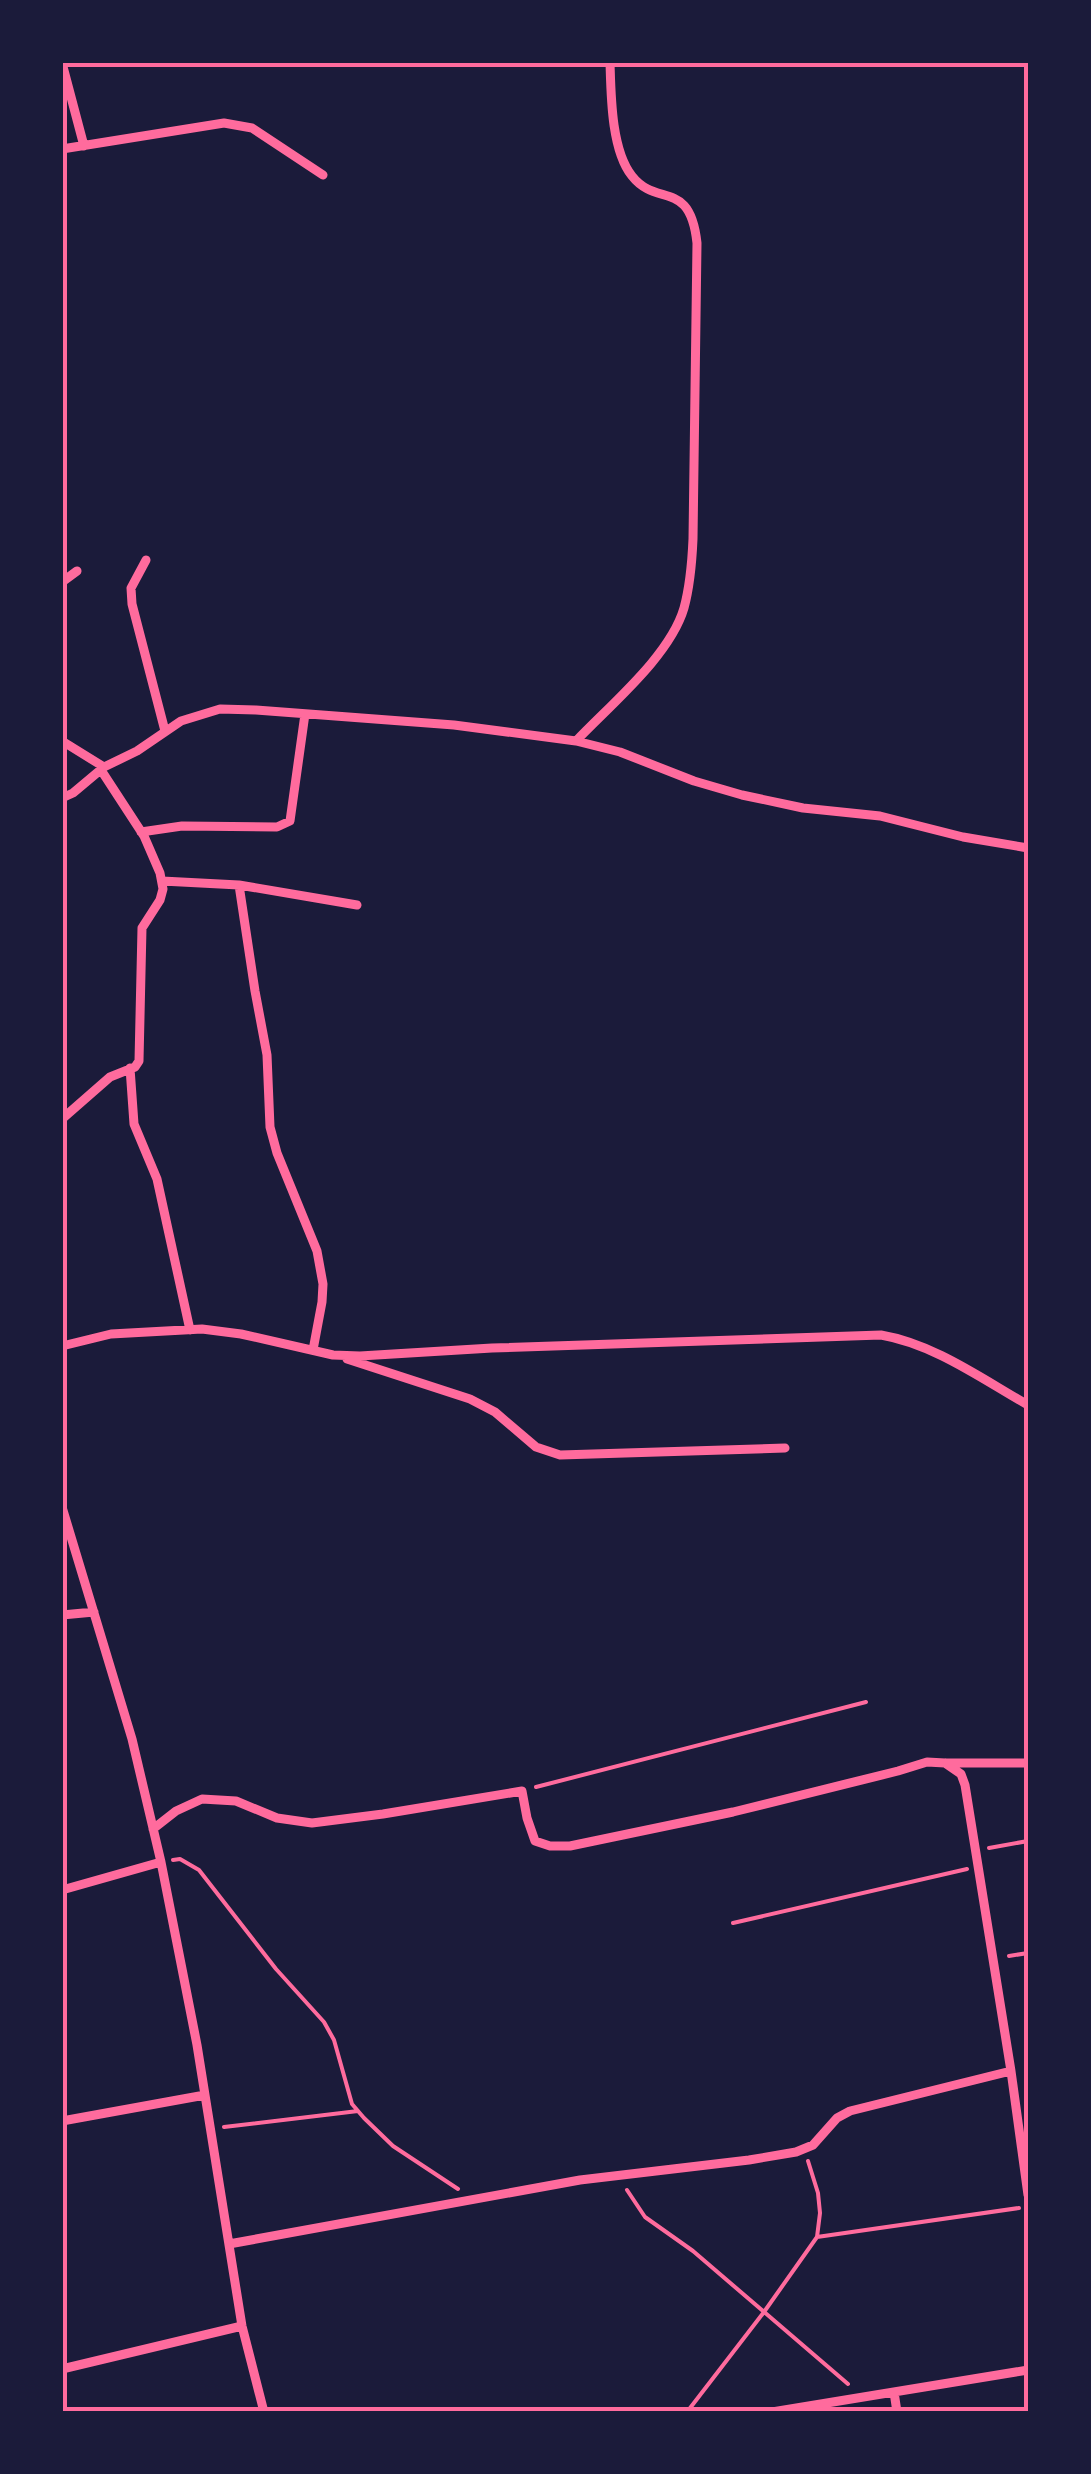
<svg xmlns="http://www.w3.org/2000/svg" width="1091" height="2474" viewBox="0 0 1091 2474" font-family="Merriweather,serif">
<rect width="100%" height="100%" fill="#1b1b3a"/>
<g fill="none" stroke-linecap="round" stroke-linejoin="round">
<path stroke="#ff6b9d" stroke-width="4" d="M536,1787L866,1702
M989,1848L1028,1841
M173,1860L180,1859L199,1870L276,1969L324,2022L334,2040L352,2104L364,2118L393,2146L458,2189
M733,1923L967,1869
M1009,1956L1028,1953
M224,2127L358,2111
M627,2190L645,2217L693,2251L848,2384
M817,2237L1019,2208
M687,2412L764,2312L817,2237L820,2213L818,2193L808,2161"/>
<path stroke="#ff6b9d" stroke-width="9" d="M62,63L84,146
M62,149L224,123L252,128L323,175
M146,560L131,588L132,604L165,731
M62,582L77,571
M62,741L104,767
M576,741C610,705 670,656 684,608C690,586 692,562 693,539L697,243C690,178 657,208 632,176C611,150 611,94 610,62
M62,798L73,793L104,767L137,751L181,721L220,709L256,710L454,725L576,741L620,752L694,781L742,795L803,808L880,816L963,837L1028,848
M141,832L182,826L277,827L290,821L305,714
M162,881L239,885L357,905
M239,885L255,991L267,1055L270,1127L277,1153L317,1251L323,1284L322,1302L313,1350
M130,1068L134,1124L157,1179L190,1330
M62,1119L110,1077L135,1067L139,1061L142,928L160,900L163,889L160,873L144,836L101,770
M62,1346L111,1334L202,1329L241,1334L333,1355L360,1356L492,1348L881,1335C934,1344 982,1379 1028,1405
M347,1359L470,1399L495,1412L536,1447L560,1455L785,1448
M62,1507L132,1739L161,1862L197,2045L242,2326L264,2412
M62,1615L94,1612
M946,1763H1028
M153,1829L176,1811L202,1799L236,1801L277,1818L312,1823L383,1814L522,1791L527,1818L535,1841L550,1846H570L733,1812L898,1771L927,1762L945,1763L961,1774L965,1785L1011,2071L1028,2195
M62,1890L161,1862
M62,2121L205,2095
M229,2244L580,2180L749,2160L796,2152L813,2145L837,2118L850,2111L1011,2071
M62,2369L242,2326
M894,2392L897,2412
M772,2412L1028,2370"/>
</g>
<rect width="1091" height="2474" fill="none" stroke="#1b1b3a" stroke-width="130"/>
<rect x="65" y="65" width="961" height="2344" fill="none" stroke="#ff6b9d" stroke-width="4"/>
</svg>
